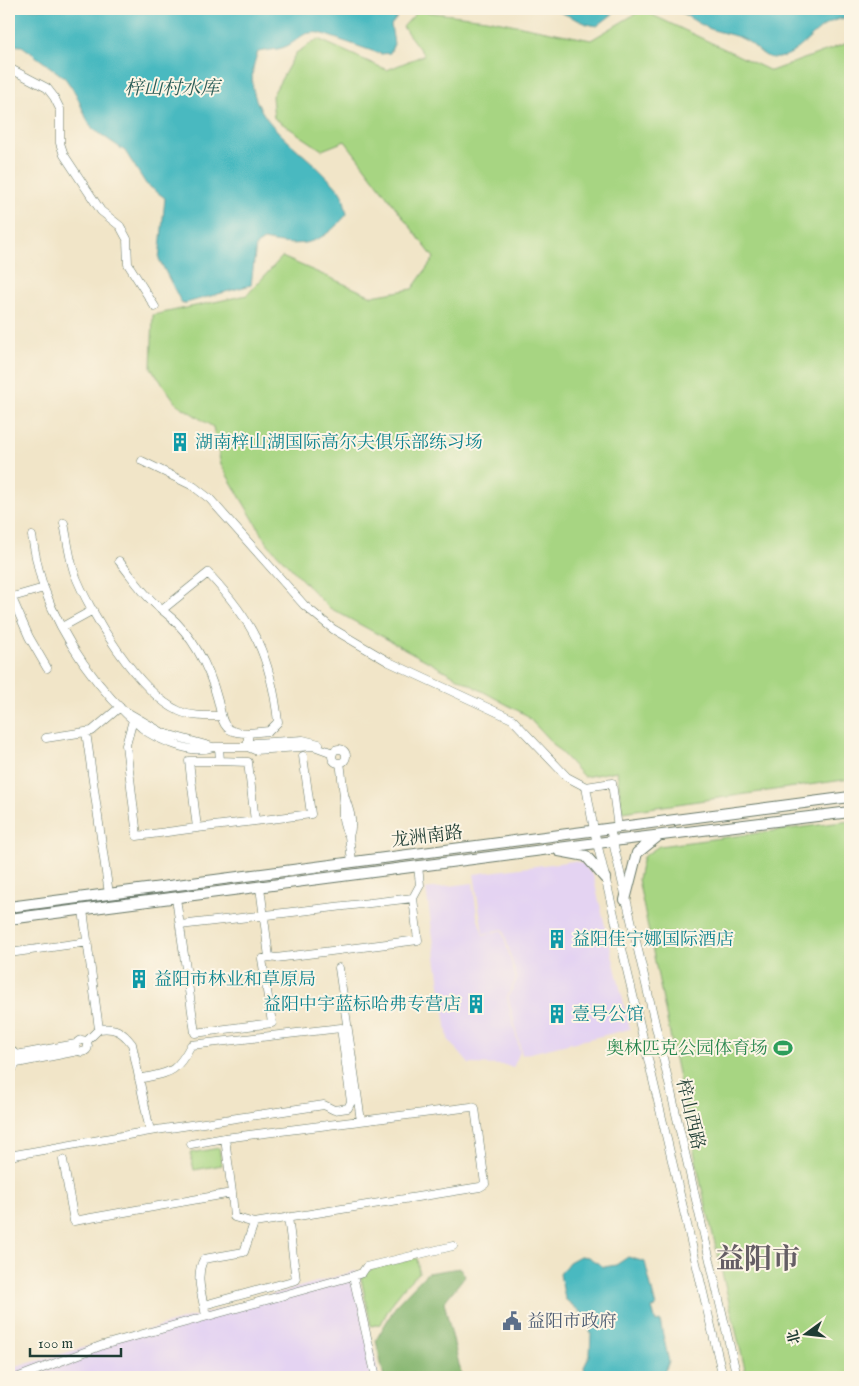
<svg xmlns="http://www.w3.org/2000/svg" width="859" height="1386" viewBox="0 0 859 1386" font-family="'IM FELL English','Noto Serif SC',serif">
<rect width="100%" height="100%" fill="#fcf5e5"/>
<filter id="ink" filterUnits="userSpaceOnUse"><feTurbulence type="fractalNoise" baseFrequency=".02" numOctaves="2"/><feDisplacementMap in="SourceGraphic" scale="10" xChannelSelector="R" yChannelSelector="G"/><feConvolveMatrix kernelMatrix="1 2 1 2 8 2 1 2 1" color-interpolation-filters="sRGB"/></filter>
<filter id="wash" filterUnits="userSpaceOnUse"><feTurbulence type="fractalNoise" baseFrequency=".0096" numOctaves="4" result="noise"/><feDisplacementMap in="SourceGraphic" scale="20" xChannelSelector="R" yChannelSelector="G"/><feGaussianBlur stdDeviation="1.12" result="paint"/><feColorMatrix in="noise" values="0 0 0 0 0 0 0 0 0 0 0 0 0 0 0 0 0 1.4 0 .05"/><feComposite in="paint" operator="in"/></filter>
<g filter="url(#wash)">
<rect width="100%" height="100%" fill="#f1e5c8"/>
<path fill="#e4d3f2" d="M574,861L583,864L593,876L630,1029L522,1055L508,997L517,979L503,929L483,934L474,874Z
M473,883L477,916L483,935L502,930L516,979L507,997L520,1052L513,1068L505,1065L469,1064L448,1039L426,889Z
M356,1271L379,1377H17L15,1367Z"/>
<path fill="#a7d582" stroke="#63895b" d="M642,10L771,71L850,42V779L622,812L617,771L584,777L526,715L328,607L268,544L221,465L213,427L177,404L151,368L153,315L247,295L282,257L372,296L412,289L434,258L345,141L322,150L274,118L272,96L296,53L318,39L387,70L424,55L403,27L418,11L486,19L591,40Z
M850,821V1377H747L701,1185L638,879L643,857L659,846Z
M219,1148L222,1165L194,1170L190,1153Z
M417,1258L419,1273C402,1286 390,1305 381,1324L371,1326L361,1278L367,1270Z"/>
<path fill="#85b670" stroke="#527a52" d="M460,1268L465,1276L444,1302L462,1377H384L376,1340L397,1304L427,1273Z"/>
<path fill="#4ab9c0" stroke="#347b7a" d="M9,9H404L391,25L394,44L390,53L381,54L320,33C301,31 301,39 287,46C279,50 267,50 258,52C234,110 290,139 324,174C330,181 338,187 342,195C345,200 345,208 347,214C321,245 303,248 264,240L256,245L251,285L182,304L159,259L165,198L146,184L125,151L93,129L88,122L76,94L65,78L22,46L9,45Z
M553,9H617L614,13L597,26L587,24Z
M675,9H850V18C816,17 806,54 778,58C763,60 757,46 745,40C734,34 720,33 708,28C697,23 686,15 675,9Z
M580,1256L588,1257L604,1267L616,1265L628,1257L645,1262L656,1307L652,1308L656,1322L660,1321L669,1362L663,1375L656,1377L647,1375L586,1377L584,1367L590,1355L591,1333L584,1315L565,1299L560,1274L569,1262Z"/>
</g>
<g filter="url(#ink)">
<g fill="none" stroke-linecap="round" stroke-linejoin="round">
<g stroke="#687868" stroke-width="9">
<path id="minor" d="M9,68L47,88L54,97L60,109V143L64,155L101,211L120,226L127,239L128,264L155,307
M142,461L193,486L210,499L304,605L333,629L389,662L512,719L567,777L586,787
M64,523C67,538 69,556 74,572C89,612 139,693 179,711C192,717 207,716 221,716
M32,536C35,553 38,571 44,588C62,639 100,693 142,728C151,736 164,741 176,745C188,749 200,752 213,747L163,733L125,711
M119,561C130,574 140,590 153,602C160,609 169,615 176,622C201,648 214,679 221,714C224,730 232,733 248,733V747
M9,598L44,588
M12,598L29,637L47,668
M162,610L208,573C253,621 271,656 278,722L269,731L248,733
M62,627L93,610
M133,720L126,745L137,836L197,828
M86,732L109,894
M46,738L92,731L120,707
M215,747H248L255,750L314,746L333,753
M219,747L220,761H189L197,828L255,821L248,762L220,761
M248,747L255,743L303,740L319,744
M332 756a7 7 0 1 1 14 0a7 7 0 1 1-14 0Z
M340,763C342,773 342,784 344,794C348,809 355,820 349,836C340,822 343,808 344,793
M255,821L311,814L303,756
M618,828L612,783L586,787L594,830L723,1377
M610,829L737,1377
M349,836L352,862
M176,898L195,1033L272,1023L262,959L269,957L260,887
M180,925L413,898L420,885L418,866
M9,953L88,942
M269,957L276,958L418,940L413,898
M339,968L361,1121
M76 1046a6 6 0 1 1 12 0a6 6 0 1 1-12 0Z
M86,1042L99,1029
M9,1049C19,1054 19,1065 9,1071
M16,1055L76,1044
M17,1063L78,1051
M139,1079C170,1072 175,1075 191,1045L341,1028L351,1102L348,1108L334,1110L324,1105L150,1131
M225,1138L471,1107L475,1108L485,1184L480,1187L254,1223L234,1217L232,1193
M9,1156L150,1131L132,1044C122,1031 115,1027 99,1029L83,910
M63,1160L74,1221L232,1193L225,1138L191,1144
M353,1276L362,1273L366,1267L453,1246
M204,1305L296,1280L288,1217
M206,1316C203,1298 194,1276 204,1259L244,1252L254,1223
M19,1377L103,1345L353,1276L376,1377"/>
</g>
<g stroke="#687868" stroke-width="12">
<path id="major" d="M559,851L586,856L605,878
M625,900L637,853L657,837
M9,907L850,797
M9,919L597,843L850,812"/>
</g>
<use href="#minor" stroke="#fff" stroke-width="8"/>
<use href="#major" stroke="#fff" stroke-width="10"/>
</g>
</g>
<defs>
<g id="building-bare" transform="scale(1.5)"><path d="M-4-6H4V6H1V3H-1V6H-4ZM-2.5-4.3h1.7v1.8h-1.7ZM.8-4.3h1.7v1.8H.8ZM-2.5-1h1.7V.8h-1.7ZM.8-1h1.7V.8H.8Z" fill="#0f9aa8" stroke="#fcf5e5" stroke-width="2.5" paint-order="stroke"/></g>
<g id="stadium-bare" transform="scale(1.5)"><path d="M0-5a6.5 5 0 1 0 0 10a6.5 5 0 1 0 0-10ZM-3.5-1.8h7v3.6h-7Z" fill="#2e9e5b" stroke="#fcf5e5" stroke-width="2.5" paint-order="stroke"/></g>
<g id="civic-bare" transform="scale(1.5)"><path d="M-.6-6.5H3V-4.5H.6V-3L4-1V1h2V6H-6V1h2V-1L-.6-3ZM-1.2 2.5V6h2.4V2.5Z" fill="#5c6f8a" stroke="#fcf5e5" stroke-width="2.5" paint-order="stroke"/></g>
</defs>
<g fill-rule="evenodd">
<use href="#building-bare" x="180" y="442"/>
<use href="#building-bare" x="557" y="939"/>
<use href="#building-bare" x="139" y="979"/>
<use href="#building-bare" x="476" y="1004"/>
<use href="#building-bare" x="557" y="1014"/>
<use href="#stadium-bare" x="783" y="1048"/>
<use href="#civic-bare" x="512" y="1321"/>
</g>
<g text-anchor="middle" stroke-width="4" stroke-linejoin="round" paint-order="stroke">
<g font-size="18" fill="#0d838f" stroke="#fcf5e5" text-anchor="start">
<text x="195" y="448">湖南梓山湖国际高尔夫俱乐部练习场</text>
<text x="572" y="945">益阳佳宁娜国际酒店</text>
<text x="154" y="985">益阳市林业和草原局</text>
<text x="461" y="1010" text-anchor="end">益阳中宇蓝标哈弗专营店</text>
<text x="572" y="1020">壹号公馆</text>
</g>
<g font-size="18" fill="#1f3d34" stroke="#fcf5e5">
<text transform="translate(427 836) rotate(-7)" y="6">龙洲南路</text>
<text transform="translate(691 1114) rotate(77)" y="6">梓山西路</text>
</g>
<g font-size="18" fill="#27864d" stroke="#fcf5e5" text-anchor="end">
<text x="768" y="1054">奥林匹克公园体育场</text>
</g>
<g font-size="18" fill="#4e5e75" stroke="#fcf5e5" text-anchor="start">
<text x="527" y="1327">益阳市政府</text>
</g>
<g font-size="19" font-style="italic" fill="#2a5c57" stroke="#fcf5e5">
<text x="172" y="94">梓山村水库</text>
</g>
<g font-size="28" font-weight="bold" fill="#655e65" stroke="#fcf5e5">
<text x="758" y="1268">益阳市</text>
</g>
</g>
<rect width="859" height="1386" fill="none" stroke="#fcf5e5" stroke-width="30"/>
<g transform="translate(806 1334) rotate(255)" stroke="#fcf5e5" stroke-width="4" paint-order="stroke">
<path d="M0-4L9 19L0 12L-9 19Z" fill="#1f3d34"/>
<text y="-8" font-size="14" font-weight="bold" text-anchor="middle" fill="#1f3d34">北</text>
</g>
<path d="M30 1348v8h91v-8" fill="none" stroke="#1f3d34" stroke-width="2.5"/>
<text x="38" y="1348" font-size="15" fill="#1f3d34" stroke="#fcf5e5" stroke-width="4" paint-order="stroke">100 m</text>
</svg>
